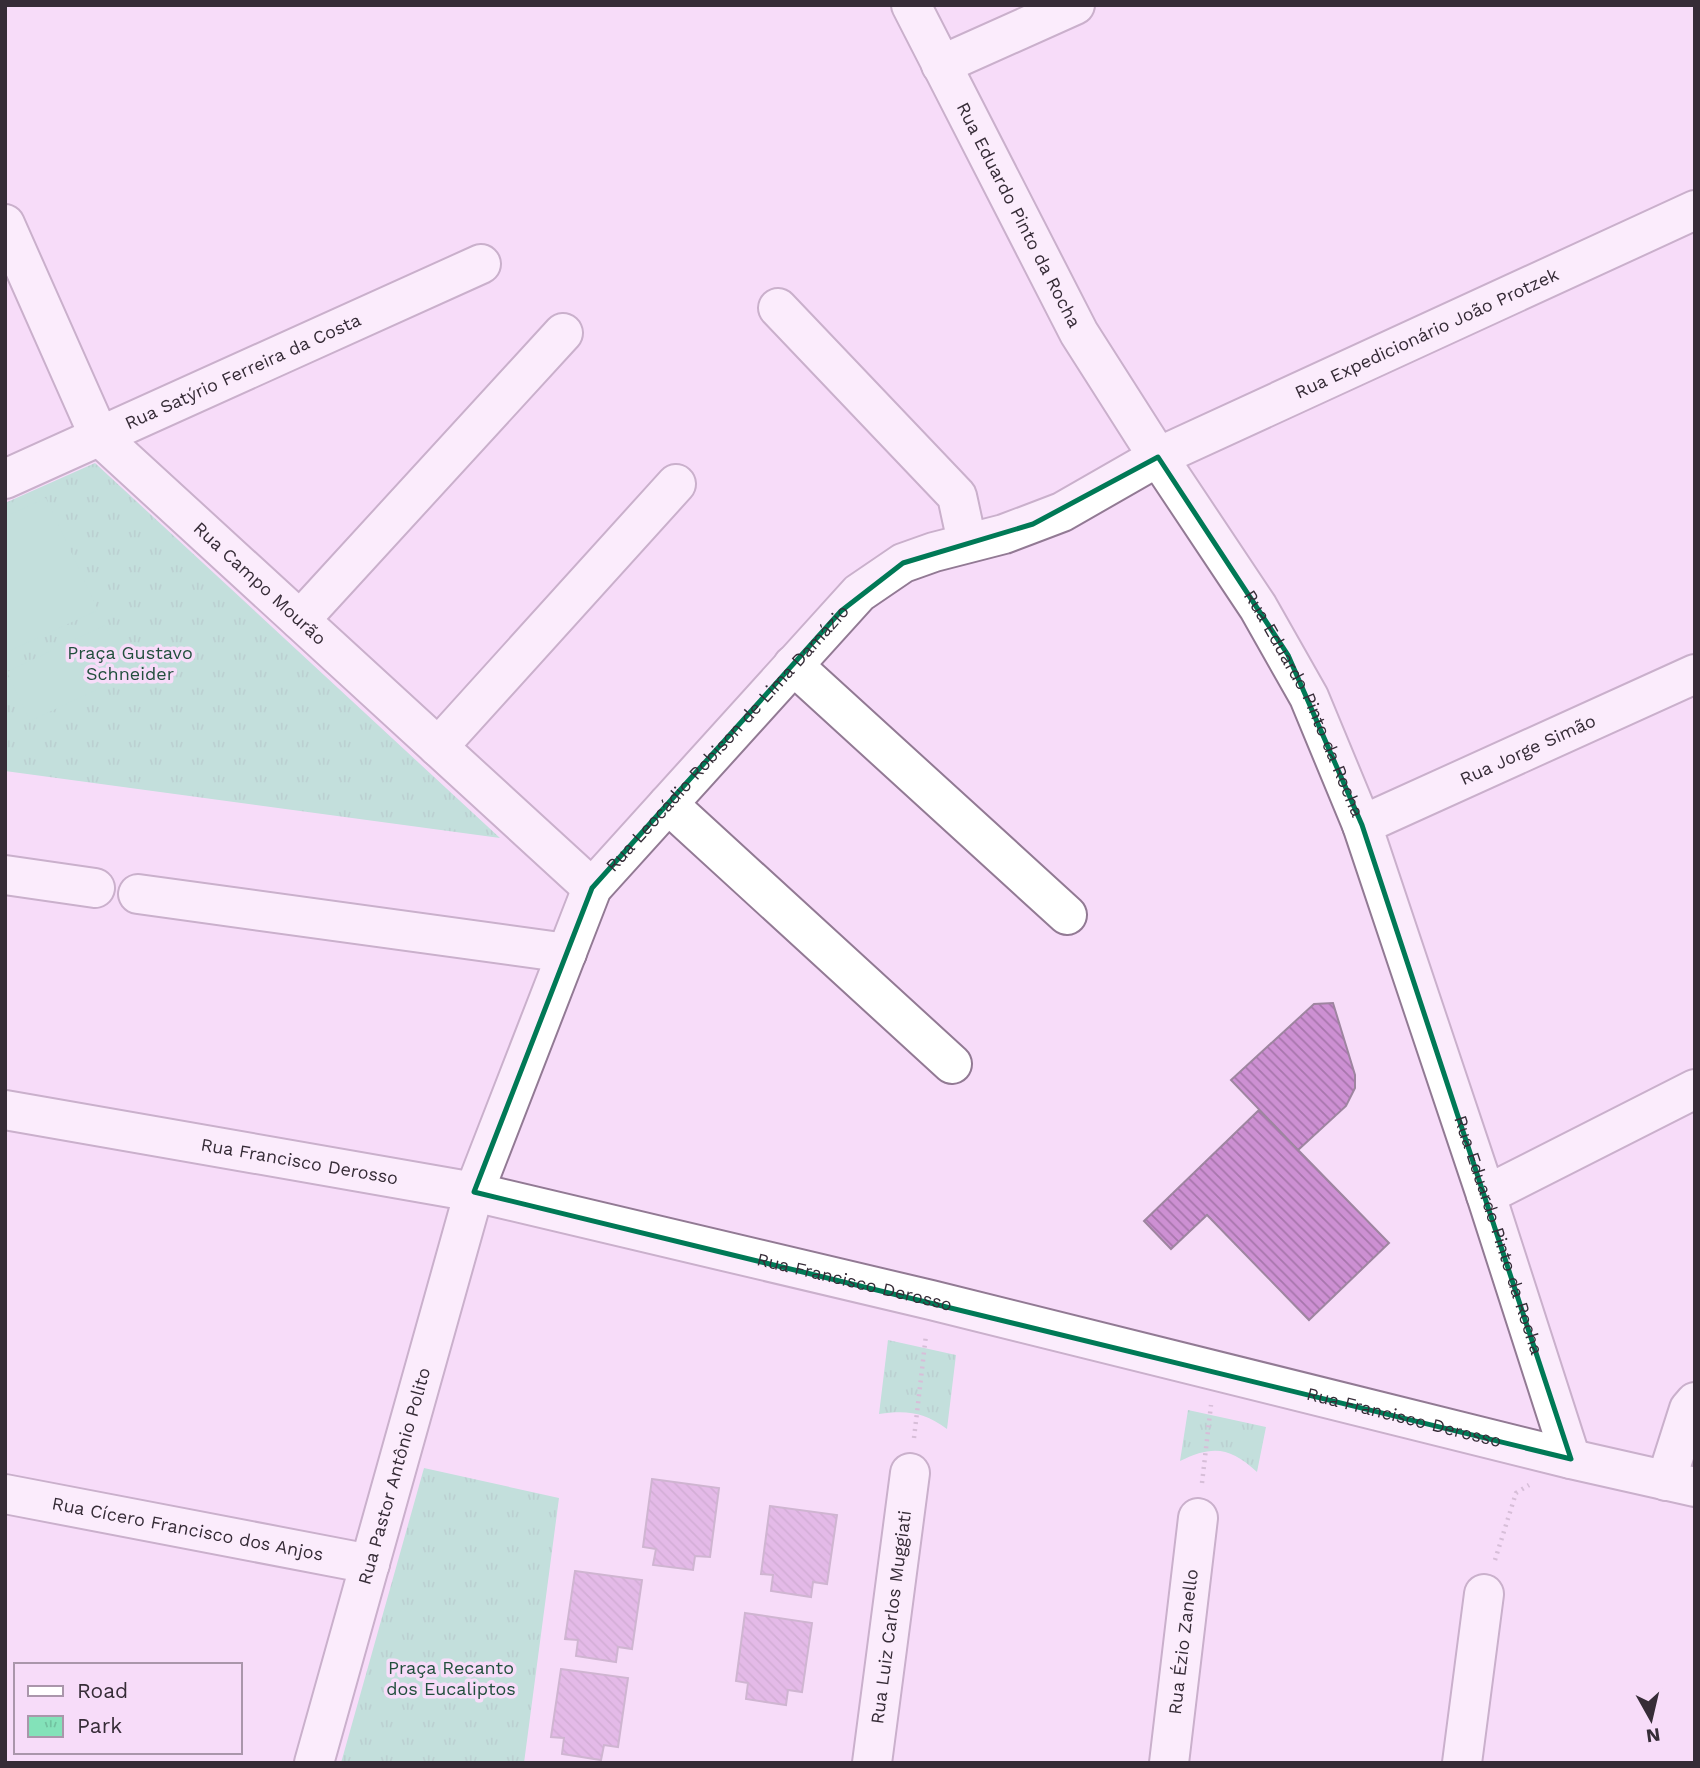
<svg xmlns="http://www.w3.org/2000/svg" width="1700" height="1768" viewBox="0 0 1700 1768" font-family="'Work Sans',sans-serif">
<defs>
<pattern id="park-tufts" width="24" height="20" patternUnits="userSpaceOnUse" patternTransform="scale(1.75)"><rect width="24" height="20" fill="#83e2b9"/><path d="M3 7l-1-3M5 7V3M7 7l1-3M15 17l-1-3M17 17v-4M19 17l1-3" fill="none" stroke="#72c2a0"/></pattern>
<pattern id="building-back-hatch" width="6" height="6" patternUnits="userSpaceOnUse" patternTransform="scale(1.75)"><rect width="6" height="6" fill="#cd90d3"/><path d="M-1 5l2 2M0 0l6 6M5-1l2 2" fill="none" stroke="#a776ac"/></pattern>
</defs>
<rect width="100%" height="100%" fill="#f7dcf9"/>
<path fill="url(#park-tufts)" d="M95,463L500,838L5,771V503Z
M888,1340L956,1355L947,1429C924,1412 907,1410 879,1414Z
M1188,1410L1266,1427L1257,1472C1230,1447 1213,1445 1180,1461Z
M424,1468L559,1498L524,1763H341Z"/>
<path fill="#83e2b9" d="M46,498L98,610L5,653V517Z
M105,625L128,675L30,721L7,672Z"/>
<path fill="url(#building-back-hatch)" stroke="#9e85a0" stroke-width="2" d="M1333,1003L1355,1075V1088L1346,1106L1298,1150L1231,1080L1314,1004Z
M1259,1110L1389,1243L1309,1320L1207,1215L1171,1249L1144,1221Z
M652,1479L719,1488L710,1557L695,1556L693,1570L653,1565L656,1549L643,1547Z
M770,1506L837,1515L827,1584L813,1582L811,1597L771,1591L773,1575L761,1574Z
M575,1571L642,1580L632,1649L618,1647L616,1662L576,1656L578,1640L565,1639Z
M745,1613L812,1623L802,1692L788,1690L786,1705L746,1699L748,1683L736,1681Z
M561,1669L628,1678L618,1747L604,1745L601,1760L562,1754L564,1738L551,1737Z"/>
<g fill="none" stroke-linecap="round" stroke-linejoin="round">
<g stroke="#927a94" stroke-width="42">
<g id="minor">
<path id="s1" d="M5,224L99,436L592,888"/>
<path d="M778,308L957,496L967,542"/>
<path id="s2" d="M5,479L481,264"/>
<path d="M300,620L563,333"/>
<path d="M793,665L1067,915"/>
<path d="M438,747L676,484"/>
<path d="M668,804L952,1064"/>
<path id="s3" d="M1362,825L1695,674"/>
<path d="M5,875L95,888"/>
<path d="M138,894L567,953"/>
<path id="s4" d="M5,1110L474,1192L592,888L859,593L903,563L934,552L1004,534L1062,512L1158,457L1695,210"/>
<path d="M1486,1195L1695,1089"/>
<path d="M1666,1481L1689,1409L1695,1402"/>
<path id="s5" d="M5,1494L370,1564"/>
<path id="s6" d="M872,1763L910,1473"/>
<path id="s7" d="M1169,1763L1198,1518"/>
<path d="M1462,1763L1484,1594"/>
</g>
</g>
<g stroke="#927a94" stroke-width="42">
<g id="major">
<path id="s8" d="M911,5L1079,333L1158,457L1258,607L1309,697L1362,825L1486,1195L1571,1459"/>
<path d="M941,65L1075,5"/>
<path id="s9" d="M314,1763L474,1192L931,1300L1571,1459L1695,1487"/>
</g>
</g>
<path stroke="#af9ab0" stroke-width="4.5" stroke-dasharray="2 5" stroke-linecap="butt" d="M914,1438L926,1335
M1202,1483L1211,1405
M1495,1560L1516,1493L1529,1485"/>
<use href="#minor" stroke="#fff" stroke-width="38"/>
<use href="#major" stroke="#fff" stroke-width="38"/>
</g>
<path d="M0 0H1700V1768H0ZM1158,457L1288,655L1362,825L1571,1459L474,1192L592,888L841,611L903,563L1033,524Z" fill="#f7dcf9" fill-opacity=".55" fill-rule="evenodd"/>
<path fill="none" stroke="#007956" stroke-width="5" stroke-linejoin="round" d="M1158,457L1288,655L1362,825L1571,1459L474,1192L592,888L841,611L903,563L1033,524Z"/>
<g text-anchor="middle" stroke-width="7" stroke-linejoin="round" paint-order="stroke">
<g font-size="18" fill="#362c37" stroke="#f7dcf9">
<text dy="6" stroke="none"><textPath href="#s8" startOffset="236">Rua Eduardo Pinto da Rocha</textPath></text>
<text dy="6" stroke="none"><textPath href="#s4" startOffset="1827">Rua Expedicionário João Protzek</textPath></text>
<text dy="6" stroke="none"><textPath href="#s2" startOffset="261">Rua Satýrio Ferreira da Costa</textPath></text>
<text dy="6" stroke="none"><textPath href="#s1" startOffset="450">Rua Campo Mourão</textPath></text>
<text dy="6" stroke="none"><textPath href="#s8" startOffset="803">Rua Eduardo Pinto da Rocha</textPath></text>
<text dy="6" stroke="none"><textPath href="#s4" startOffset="1004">Rua Leocádio Robison de Lima Damázio</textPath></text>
<text dy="6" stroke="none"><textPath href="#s3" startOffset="182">Rua Jorge Simão</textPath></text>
<text dy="6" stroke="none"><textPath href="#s4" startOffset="299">Rua Francisco Derosso</textPath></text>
<text dy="6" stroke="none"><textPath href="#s8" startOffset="1370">Rua Eduardo Pinto da Rocha</textPath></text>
<text dy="6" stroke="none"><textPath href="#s9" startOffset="984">Rua Francisco Derosso</textPath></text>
<text dy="6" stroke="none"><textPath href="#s9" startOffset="1550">Rua Francisco Derosso</textPath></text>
<text dy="6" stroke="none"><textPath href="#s9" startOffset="298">Rua Pastor Antônio Polito</textPath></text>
<text dy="6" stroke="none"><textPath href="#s5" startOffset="186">Rua Cícero Francisco dos Anjos</textPath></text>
<text dy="6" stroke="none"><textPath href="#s6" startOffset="147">Rua Luiz Carlos Muggiati</textPath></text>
<text dy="6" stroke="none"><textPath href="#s7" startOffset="122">Rua Ézio Zanello</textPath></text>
</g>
<g font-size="18" fill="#224f3d" stroke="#f7dcf9">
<text x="130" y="659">Praça Gustavo<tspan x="130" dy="21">Schneider</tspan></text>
<text x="451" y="1674">Praça Recanto<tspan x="451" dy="21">dos Eucaliptos</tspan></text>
</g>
</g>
<rect width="1700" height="1768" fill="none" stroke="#362c37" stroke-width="14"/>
<rect x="14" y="1663" width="228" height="91" fill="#f7dcf9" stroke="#aa96ab" stroke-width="2"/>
<rect x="28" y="1686" width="35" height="10" fill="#ffffff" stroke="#aa96ab" stroke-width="2"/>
<text x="77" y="1698" font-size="21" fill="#362c37">Road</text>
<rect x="28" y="1716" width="35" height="21" fill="url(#park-tufts)" stroke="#aa96ab" stroke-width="2"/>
<text x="77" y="1733" font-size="21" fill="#362c37">Park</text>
<g transform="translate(1651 1719) rotate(172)" stroke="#f7dcf9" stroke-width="5" paint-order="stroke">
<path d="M0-5L12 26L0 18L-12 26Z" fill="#362c37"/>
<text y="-10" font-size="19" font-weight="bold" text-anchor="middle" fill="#362c37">N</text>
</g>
</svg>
